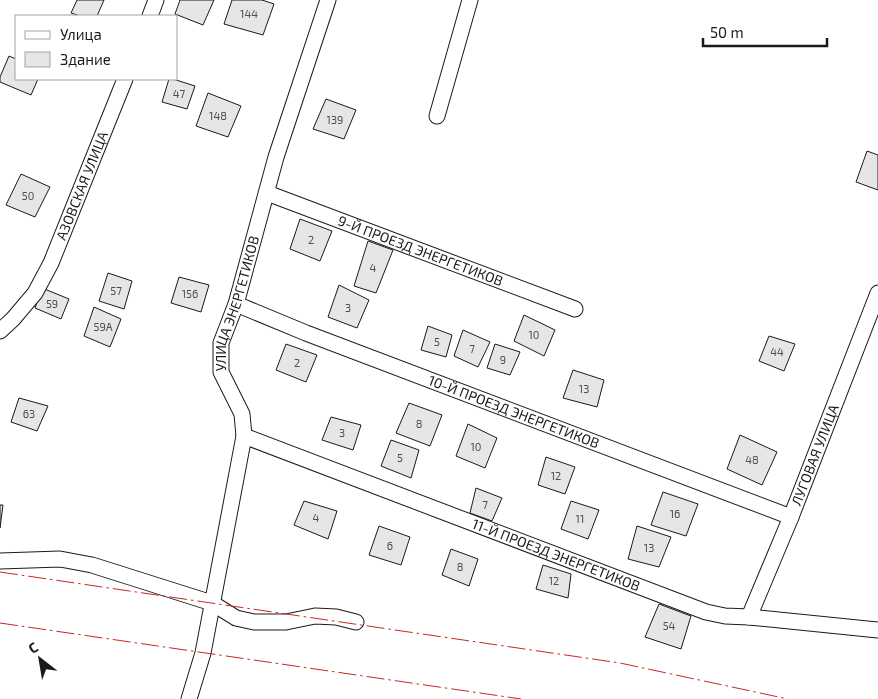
<svg xmlns="http://www.w3.org/2000/svg" width="878" height="699" viewBox="0 0 878 699" font-family="'Exo 2',sans-serif">
<rect width="100%" height="100%" fill="#fff"/>
<path fill="#e6e6e6" stroke="#1a1a1a" d="M77,0H104L97,16H80L71,13Z
M180,0H214L203,25L175,14Z
M232,0H262L274,4L263,35L224,24Z
M9,56L16,59V79H38L31,95L0,82V77Z
M169,79H173L195,86L187,109L162,102Z
M208,93L241,106L228,137L196,126Z
M326,99L356,110L344,139L313,129Z
M867,151L878,155V190L856,182Z
M21,174L50,187L35,217L6,205Z
M300,219L332,231L320,261L290,249Z
M368,241L393,250L376,293L354,286Z
M108,273L132,281L124,309L99,301Z
M179,277L209,285L201,312L171,303Z
M339,285L369,300L357,328L328,317Z
M42,288L69,299L61,319L35,308Z
M94,307L121,319L110,347L84,336Z
M524,315L555,330L544,356L514,341Z
M428,326L452,335L446,357L421,350Z
M463,330L490,342L478,367L454,356Z
M769,336L795,344L784,371L759,361Z
M286,344L317,355L306,382L276,370Z
M495,344L520,352L510,375L487,368Z
M573,370L604,380L597,407L563,398Z
M19,398L48,406L37,431L11,422Z
M409,403L442,415L430,446L396,433Z
M331,417L361,425L353,450L322,440Z
M468,424L497,438L485,468L456,456Z
M740,435L777,452L762,485L727,469Z
M391,440L419,450L411,478L381,466Z
M546,457L575,467L565,494L538,485Z
M476,488L502,498L492,521L470,513Z
M663,492L698,504L686,536L651,525Z
M304,501L337,511L328,539L294,525Z
M571,501L599,510L588,539L561,529Z
M0,505H3L0,528Z
M379,526L410,537L401,565L369,555Z
M637,526L671,537L659,567L628,559Z
M451,549L478,559L469,586L442,575Z
M543,565L571,574L568,598L536,589Z
M659,604L691,616L681,649L645,637Z"/>
<g fill="none" stroke-linecap="round" stroke-linejoin="round">
<g stroke="#1a1a1a" stroke-width="17">
<g id="minor">
<path d="M150,16L156,0"/>
<path d="M437,116L470,0"/>
<path id="s1" d="M267,193L575,309"/>
<path id="s2" d="M236,304L306,333L791,517"/>
<path id="s3" d="M0,331L13,319L35,293L51,263L125,79"/>
<path id="s4" d="M244,436L706,612L725,616L749,617L878,630"/>
<path d="M0,561L60,559L92,565L212,603L236,618L254,622H286L315,616L336,617L356,622"/>
<path id="s5" d="M749,617L791,517L878,293"/>
<path id="s6" d="M189,699L203,653L244,436L242,414L221,372V343L236,304L276,157L328,0"/>
</g>
</g>
<use href="#minor" stroke="#fff" stroke-width="15"/>
<path stroke="#c62828" stroke-width="1" stroke-dasharray="18 4 2.5 4" stroke-linecap="butt" d="M0,572L620,663L788,699
M0,623L521,699"/>
</g>
<g text-anchor="middle" stroke-width="4" stroke-linejoin="round" paint-order="stroke">
<g font-size="11" fill="#4d4d4d">
<text x="249" y="18">144</text>
<text x="179" y="98">47</text>
<text x="218" y="120">148</text>
<text x="335" y="124">139</text>
<text x="28" y="200">50</text>
<text x="311" y="244">2</text>
<text x="373" y="272">4</text>
<text x="116" y="295">57</text>
<text x="190" y="298">156</text>
<text x="52" y="308">59</text>
<text x="348" y="312">3</text>
<text x="103" y="331">59А</text>
<text x="534" y="339">10</text>
<text x="437" y="346">5</text>
<text x="472" y="353">7</text>
<text x="777" y="356">44</text>
<text x="503" y="364">9</text>
<text x="297" y="367">2</text>
<text x="584" y="393">13</text>
<text x="29" y="418">63</text>
<text x="419" y="428">8</text>
<text x="342" y="437">3</text>
<text x="476" y="451">10</text>
<text x="400" y="462">5</text>
<text x="752" y="464">48</text>
<text x="556" y="480">12</text>
<text x="485" y="509">7</text>
<text x="675" y="518">16</text>
<text x="316" y="522">4</text>
<text x="580" y="523">11</text>
<text x="390" y="550">6</text>
<text x="649" y="552">13</text>
<text x="460" y="571">8</text>
<text x="554" y="585">12</text>
<text x="669" y="630">54</text>
</g>
<g font-size="14" fill="#1a1a1a" stroke="#fff">
<text dy="5" stroke="none"><textPath href="#s3" startOffset="169">АЗОВСКАЯ УЛИЦА</textPath></text>
<text dy="5" stroke="none"><textPath href="#s1" startOffset="164">9-Й ПРОЕЗД ЭНЕРГЕТИКОВ</textPath></text>
<text dy="5" stroke="none"><textPath href="#s6" startOffset="409">УЛИЦА ЭНЕРГЕТИКОВ</textPath></text>
<text dy="5" stroke="none"><textPath href="#s2" startOffset="298">10-Й ПРОЕЗД ЭНЕРГЕТИКОВ</textPath></text>
<text dy="5" stroke="none"><textPath href="#s5" startOffset="175">ЛУГОВАЯ УЛИЦА</textPath></text>
<text dy="5" stroke="none"><textPath href="#s4" startOffset="334">11-Й ПРОЕЗД ЭНЕРГЕТИКОВ</textPath></text>
</g>
</g>
<rect x="15" y="15" width="162" height="65" fill="#ffffff" stroke="#a3a3a3"/>
<rect x="25" y="31" width="25" height="8" fill="#ffffff" stroke="#a3a3a3"/>
<text x="60" y="40" font-size="15" fill="#1a1a1a">Улица</text>
<rect x="25" y="52" width="25" height="15" fill="#e6e6e6" stroke="#a3a3a3"/>
<text x="60" y="65" font-size="15" fill="#1a1a1a">Здание</text>
<g transform="translate(40 659) rotate(329)" stroke="#ffffff" stroke-width="4" paint-order="stroke">
<path d="M0-4L9 19L0 12L-9 19Z" fill="#1a1a1a"/>
<text y="-8" font-size="14" font-weight="bold" text-anchor="middle" fill="#1a1a1a">С</text>
</g>
<path d="M703 38v8h124v-8" fill="none" stroke="#1a1a1a" stroke-width="2.5"/>
<text x="710" y="38" font-size="15" fill="#1a1a1a" stroke="#ffffff" stroke-width="4" paint-order="stroke">50 m</text>
</svg>
